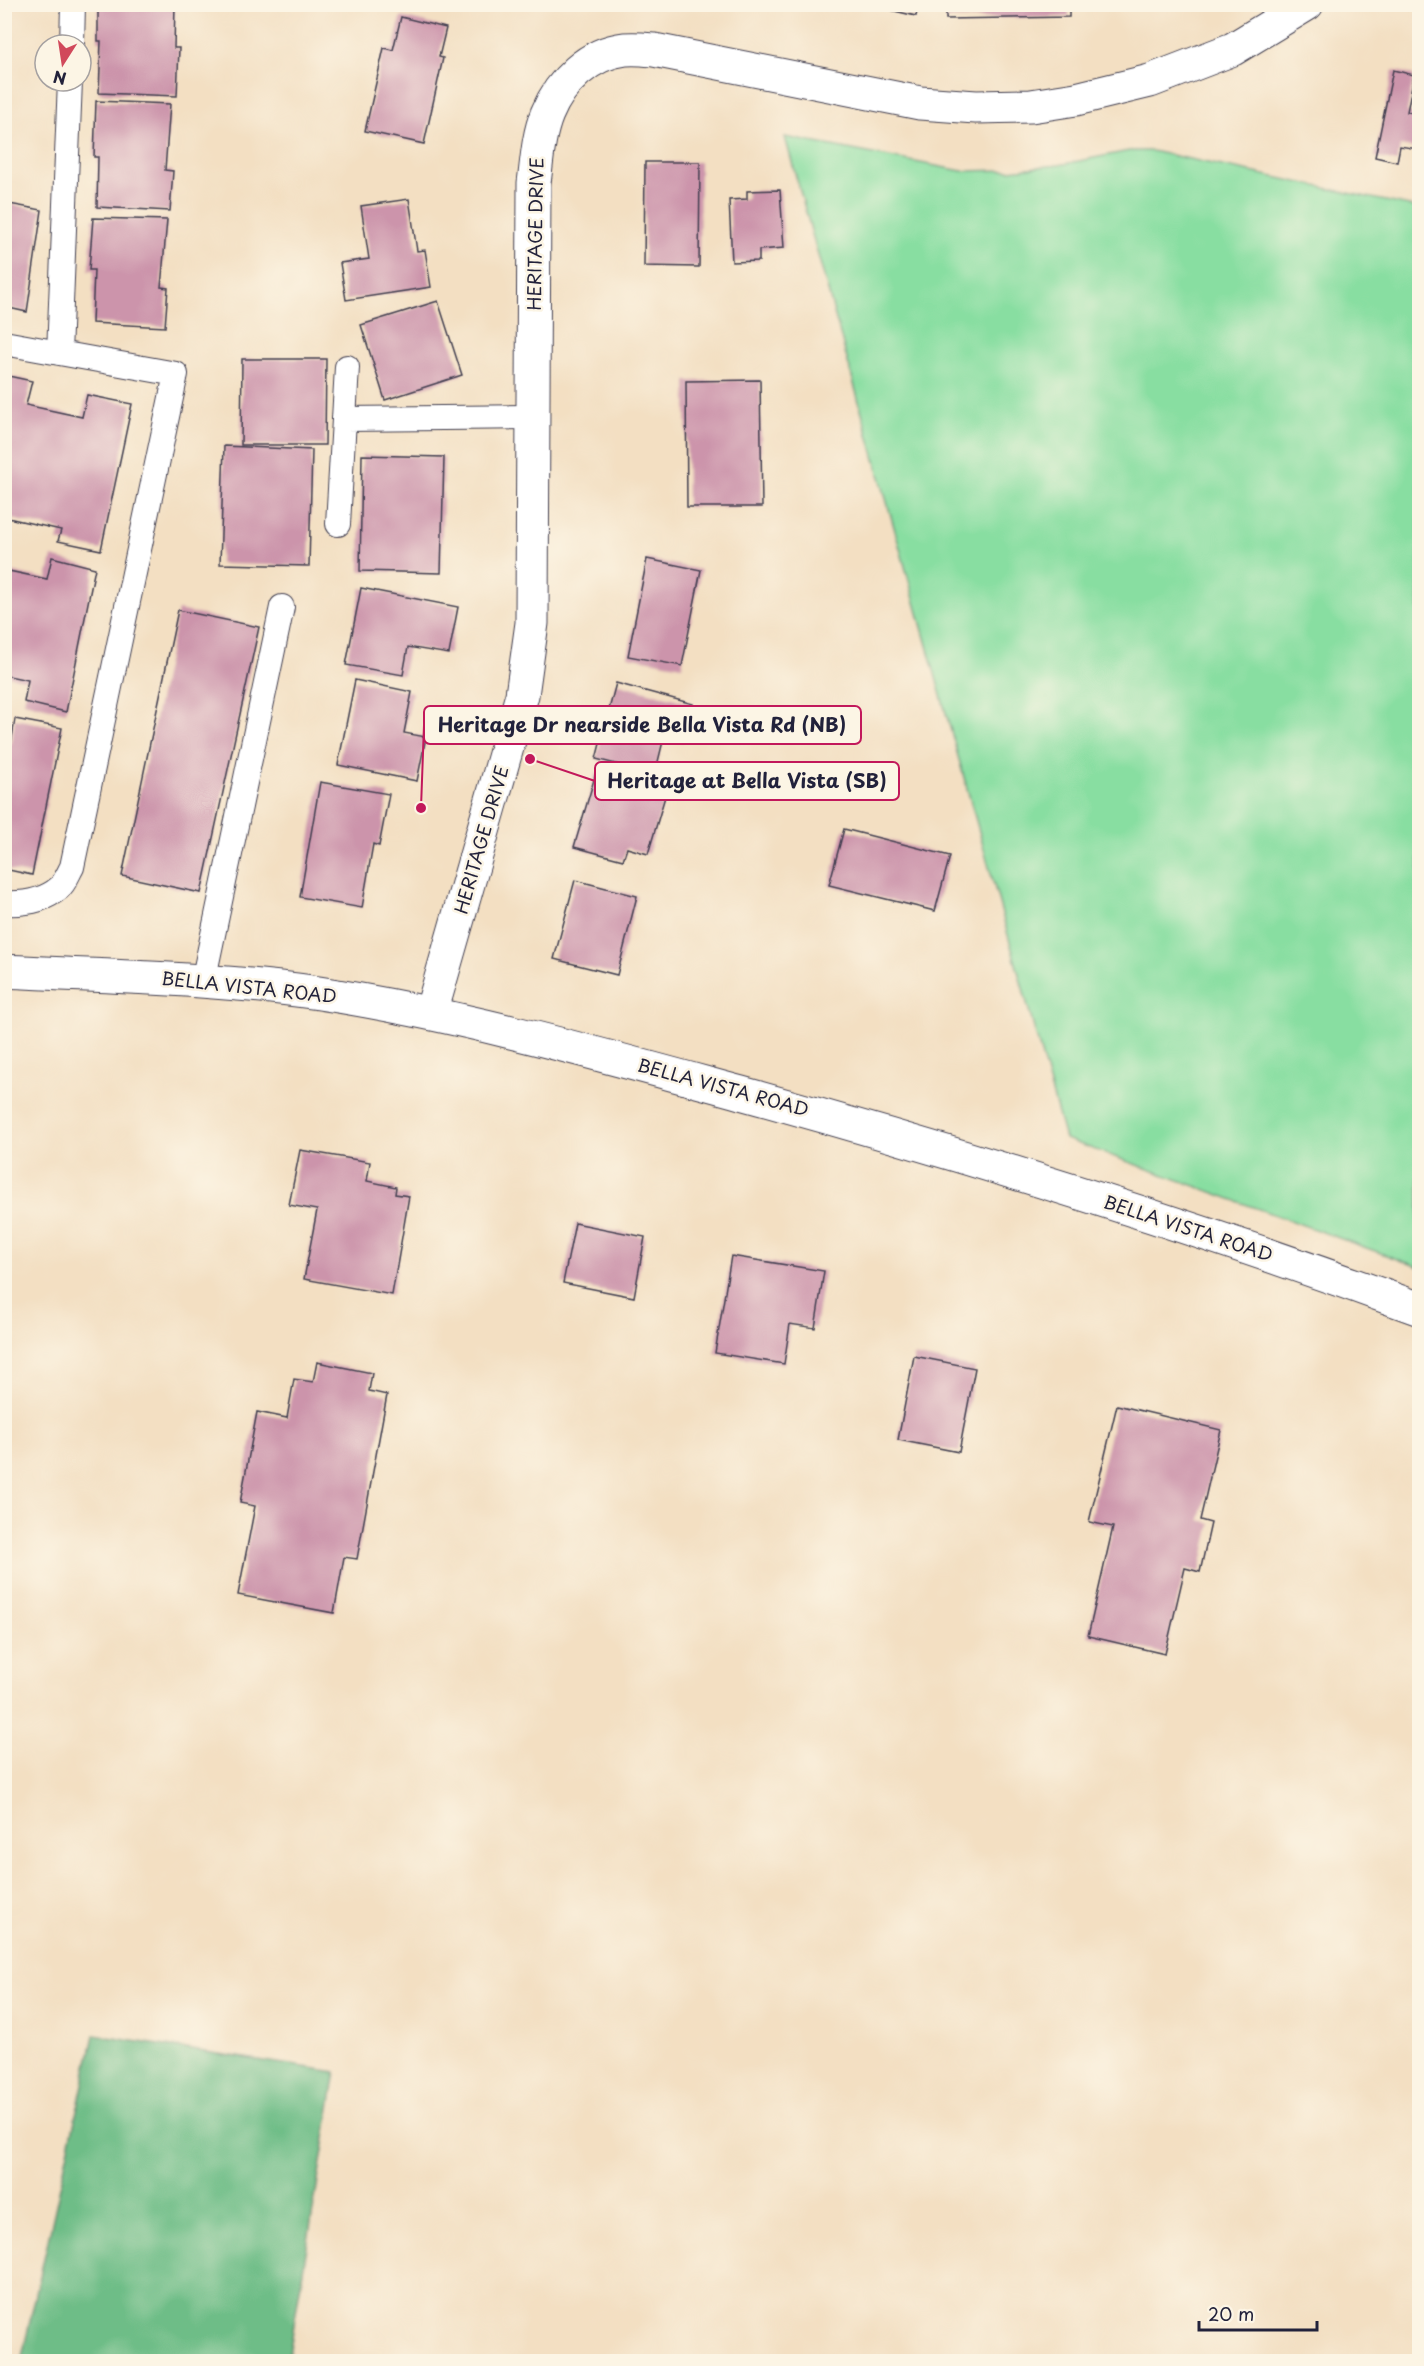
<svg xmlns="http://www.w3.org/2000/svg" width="1424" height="2366" viewBox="0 0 1424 2366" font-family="'Playpen Sans',sans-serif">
<rect width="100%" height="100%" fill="#fcf5e5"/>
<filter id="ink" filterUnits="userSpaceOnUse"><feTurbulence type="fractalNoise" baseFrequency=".0167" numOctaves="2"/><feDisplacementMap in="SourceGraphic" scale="12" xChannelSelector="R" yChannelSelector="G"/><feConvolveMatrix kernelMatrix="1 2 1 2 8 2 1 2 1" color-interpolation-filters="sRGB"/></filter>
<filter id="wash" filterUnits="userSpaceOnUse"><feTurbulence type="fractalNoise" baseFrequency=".008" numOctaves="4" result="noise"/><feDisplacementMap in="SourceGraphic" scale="24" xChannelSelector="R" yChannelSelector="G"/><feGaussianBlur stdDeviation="1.35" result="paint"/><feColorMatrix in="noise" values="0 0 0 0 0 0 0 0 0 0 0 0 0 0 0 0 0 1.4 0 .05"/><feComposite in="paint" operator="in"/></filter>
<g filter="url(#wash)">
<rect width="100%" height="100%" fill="#f3dfc2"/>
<path fill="#88dea1" stroke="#55806e" stroke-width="1.5" d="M785,137L962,171L1009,170L1059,165L1129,151H1152L1419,208V1267L1065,1139Z"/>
<path fill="#6ebd87" stroke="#487061" stroke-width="1.5" d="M94,2035L336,2072L288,2361H21Z"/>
<g id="blocks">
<path fill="#cc94ab" d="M98,4H175L174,48H179L177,96L99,93L101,41H98Z
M865,4H919L916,16Z
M946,4H1069V17L946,19Z
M401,17L446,28L439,57L443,58L424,144L365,131L384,48L393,50Z
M1393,70L1414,75L1407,112L1420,114V164L1415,163L1418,149L1400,146L1397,162L1375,157Z
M96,101L170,104L165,170L173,171L170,211L97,207L98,157H94Z
M645,162H700L699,267L644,266Z
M780,190L784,248L759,250V261L732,262L729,200L747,199V191Z
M409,199L417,251L425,250L431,287L346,300L340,263L369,259L361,206Z
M4,203L42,210L27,312L4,307Z
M93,218L167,220L161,287L168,288L165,327L92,323L94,270H89Z
M438,301L462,375L385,400L361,325Z
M242,359H326L325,445H241Z
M4,375L32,381L26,405L82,417L87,395L132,404L101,550L58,541L61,530L8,518L7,528H4Z
M760,380L762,507H687L686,381Z
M224,446L312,450L309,566L220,564Z
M362,455L444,457L441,573L360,571Z
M52,557L95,568L66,712L24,702L28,680L4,675V570L47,579Z
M647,559L701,570L682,666L628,656Z
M361,588L458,607L449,654L408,647L403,675L346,665Z
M178,610L259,627L201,893L122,876Z
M355,680L412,692L404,733L426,737L417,781L338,765Z
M616,683L693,704L683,742L664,737L655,774L596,759Z
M15,719L62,728L32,875L4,869V743L11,744Z
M596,773L666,793L648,854L627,848L623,860L574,847Z
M320,782L389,794L379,846L373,844L362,908L300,897Z
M844,829L950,856L935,911L829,885Z
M575,880L637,896L617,975L554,959Z
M300,1150L370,1162L367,1181L396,1187L395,1194L409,1196L392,1295L304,1279L317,1210L289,1205Z
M575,1223L645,1237L634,1297L563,1283Z
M731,1256L824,1271L815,1328L790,1324L784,1364L715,1353Z
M914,1356L975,1368L959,1452L898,1440Z
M317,1362L372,1373L369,1391L387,1395L357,1559L344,1557L334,1613L238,1595L255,1506L240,1503L257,1412L287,1418L294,1379L313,1382Z
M1117,1405L1221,1430L1200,1520L1211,1523L1200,1572L1185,1568L1165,1654L1088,1636L1113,1527L1089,1522Z"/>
</g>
</g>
<g filter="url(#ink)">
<use href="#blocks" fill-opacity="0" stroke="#413e4f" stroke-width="1.5"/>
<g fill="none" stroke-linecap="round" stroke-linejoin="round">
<g stroke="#413e4f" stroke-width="26">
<path id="lane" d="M72,45L73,4
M4,343L176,374L72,867C68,874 65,883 59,888C44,901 23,904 4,903
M59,353L70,81
M344,419L534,417
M338,524L347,367
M203,982L282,607"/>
</g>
<g stroke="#413e4f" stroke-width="35">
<path id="street" d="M431,1013L522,695L532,623L534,183C537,161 538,136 547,114C560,82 589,53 625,49C635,48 644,49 654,50L920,103L976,107L1031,106L1076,99L1150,81L1233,49L1307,4"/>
</g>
<g stroke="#413e4f" stroke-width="35">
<path id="secondary" d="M4,971C109,977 216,978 319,993C462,1015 602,1055 741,1093C969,1156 1197,1227 1420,1309"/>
</g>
<use href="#lane" stroke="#fff" stroke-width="24"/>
<use href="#street" stroke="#fff" stroke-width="33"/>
<use href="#secondary" stroke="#fff" stroke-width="33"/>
</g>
</g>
<g text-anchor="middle" stroke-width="5" stroke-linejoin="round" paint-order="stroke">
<g font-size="18" fill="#22223b" stroke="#fcf5e5">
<text transform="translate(536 234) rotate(-89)" y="6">HERITAGE DRIVE</text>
<text transform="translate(482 840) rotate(-74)" y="6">HERITAGE DRIVE</text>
<text transform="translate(249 988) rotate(6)" y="6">BELLA VISTA ROAD</text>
<text transform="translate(723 1088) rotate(15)" y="6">BELLA VISTA ROAD</text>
<text transform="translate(1188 1229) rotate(18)" y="6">BELLA VISTA ROAD</text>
</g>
</g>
<path fill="none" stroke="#c2185b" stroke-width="2" d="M421 808L424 725M530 759L595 781"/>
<g fill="#c2185b" stroke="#fcf5e5" stroke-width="2">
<circle cx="421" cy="808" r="6"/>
<circle cx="530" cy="759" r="6"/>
</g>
<g fill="#fcf5e5" stroke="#c2185b" stroke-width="2">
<rect x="424" y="706" width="437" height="38" rx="6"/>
<rect x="595" y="762" width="304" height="38" rx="6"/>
</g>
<g font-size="20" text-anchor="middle" font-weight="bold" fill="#22223b">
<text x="642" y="732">Heritage Dr nearside Bella Vista Rd (NB)</text>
<text x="747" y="788">Heritage at Bella Vista (SB)</text>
</g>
<rect width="1424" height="2366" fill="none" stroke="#fcf5e5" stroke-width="24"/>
<g transform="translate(63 63) rotate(192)"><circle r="28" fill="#fcf5e5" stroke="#a5a1a1" stroke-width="1.5"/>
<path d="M0-4.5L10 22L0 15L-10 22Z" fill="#d1495b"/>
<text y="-9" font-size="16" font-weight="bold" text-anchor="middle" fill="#22223b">N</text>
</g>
<path d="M1199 2321v9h118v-9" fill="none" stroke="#22223b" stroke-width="3"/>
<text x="1208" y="2321" font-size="18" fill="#22223b" stroke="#fcf5e5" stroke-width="4.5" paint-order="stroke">20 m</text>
</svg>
